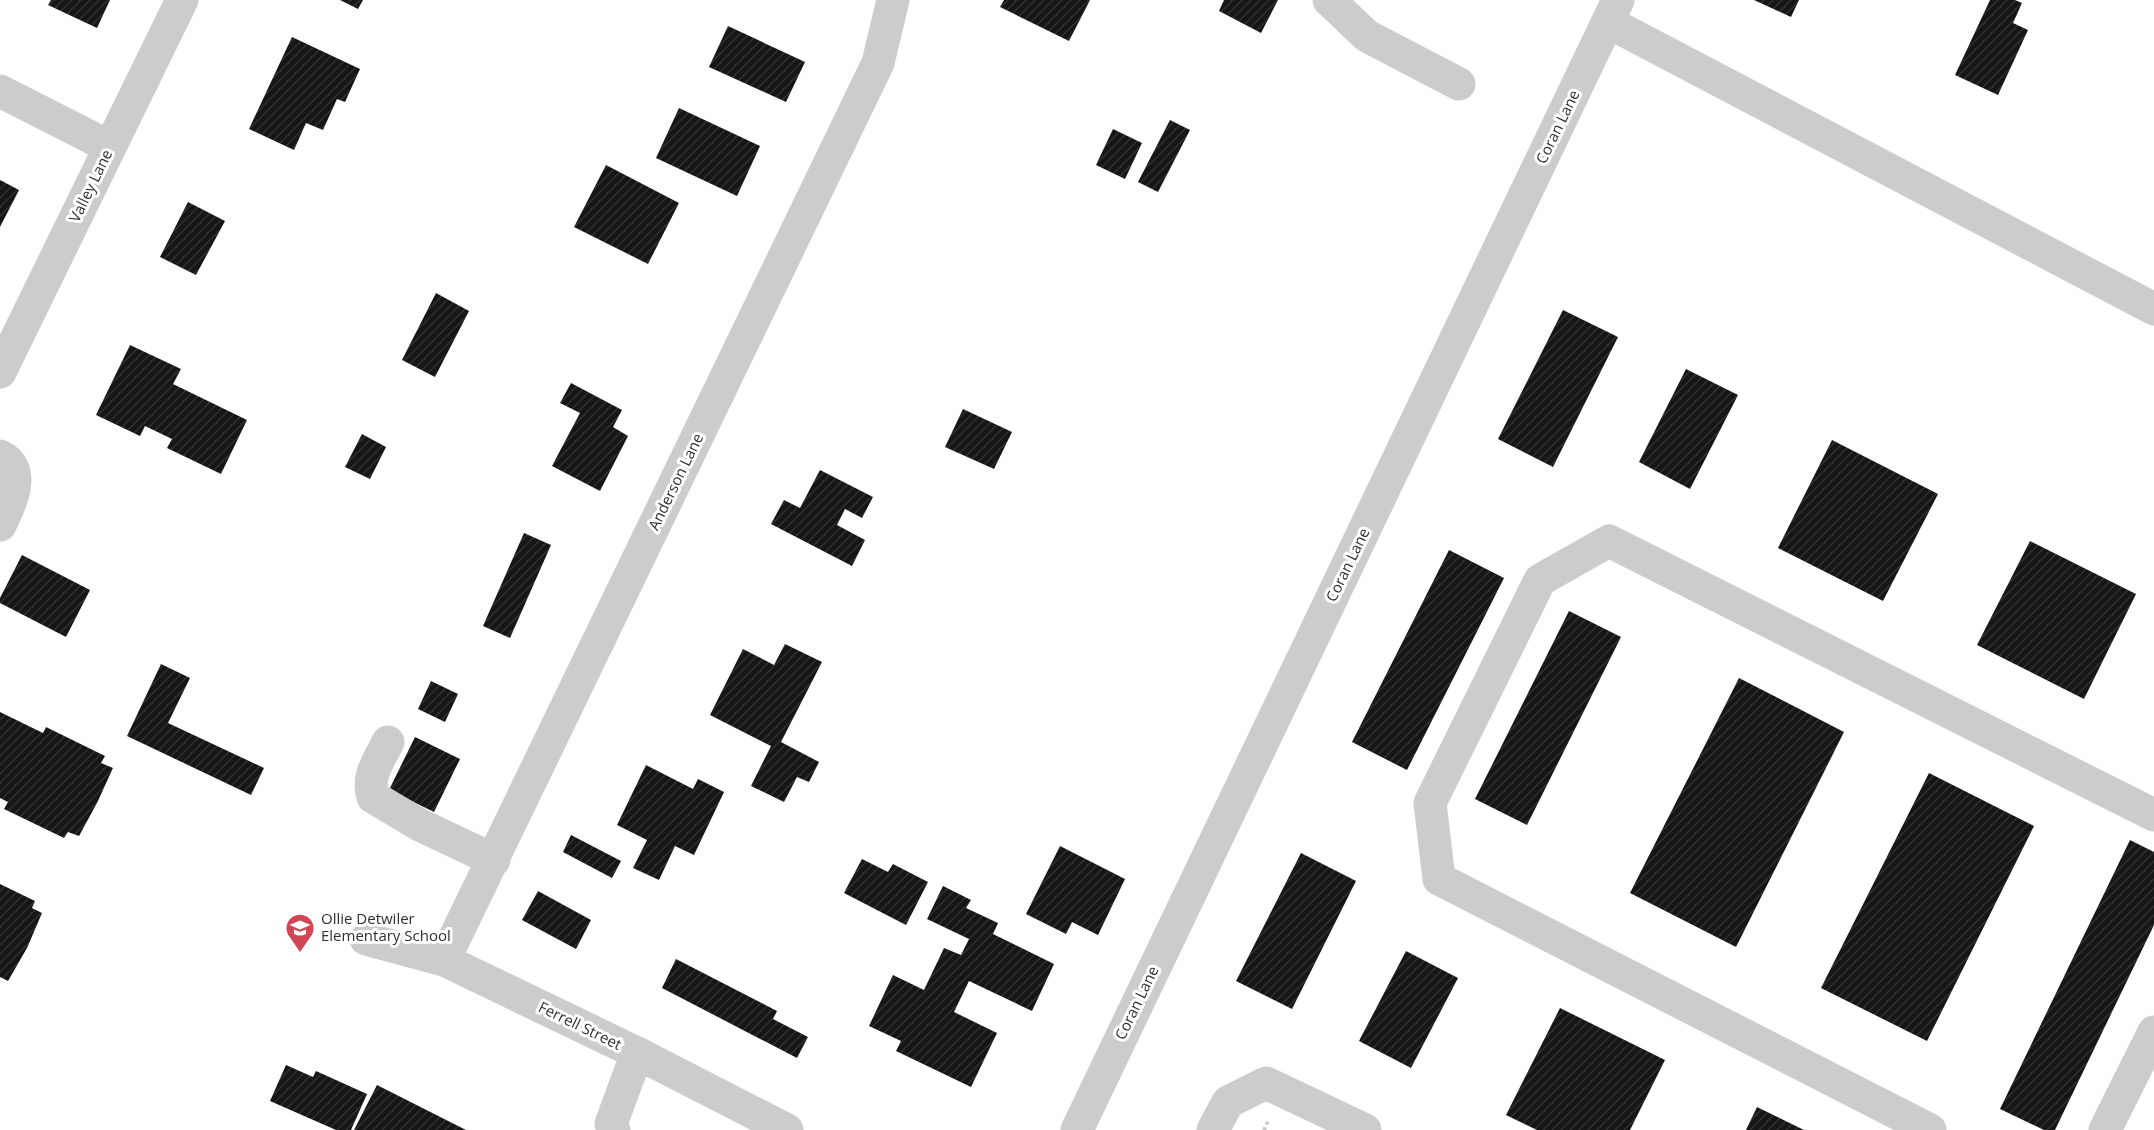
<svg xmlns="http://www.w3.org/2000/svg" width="2154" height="1130" viewBox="0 0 2154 1130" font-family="'Open Sans',sans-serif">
<defs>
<pattern id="building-hatch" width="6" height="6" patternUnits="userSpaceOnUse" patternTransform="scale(1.5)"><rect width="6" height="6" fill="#161616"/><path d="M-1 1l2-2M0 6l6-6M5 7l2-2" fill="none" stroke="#303030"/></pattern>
</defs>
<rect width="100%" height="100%" fill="#fff"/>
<path fill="url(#building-hatch)" d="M51,0H110L97,28L48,5Z
M340,0H363L358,9Z
M1004,0H1090L1069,41L1000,7Z
M1224,0H1278L1261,33L1219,11Z
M1754,0H1799L1791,17Z
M1990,0H2015L2022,3L2013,23L2028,30L1998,95L1955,75Z
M728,26L805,62L786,102L709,67Z
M292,37L360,69L345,102L337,99L323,130L306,123L294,150L249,129Z
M679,108L760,146L737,196L656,158Z
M1170,120L1190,130L1158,192L1138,182Z
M1113,129L1142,143L1125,179L1096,165Z
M606,165L679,203L648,264L574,227Z
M0,180L19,190L0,227Z
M188,202L225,221L196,275L160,257Z
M436,293L469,311L435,377L402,360Z
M1563,310L1618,337L1553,467L1498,439Z
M130,345L181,369L173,384L247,420L221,474L167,448L172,439L145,426L140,436L96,415Z
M1686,369L1738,395L1690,489L1639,462Z
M571,383L622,410L613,427L628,436L600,491L552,466L580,413L560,403Z
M963,409L1012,432L994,469L945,447Z
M362,434L386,447L370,479L345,467Z
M1832,440L1938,494L1883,601L1778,548Z
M820,470L873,497L862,518L845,509L837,525L865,540L852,566L771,524L784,500L800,508Z
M524,533L551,545L510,638L483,626Z
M2030,541L2136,594L2084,699L1977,645Z
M1449,550L1504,578L1407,770L1352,742Z
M22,555L90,590L66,637L0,603V598Z
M1569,611L1621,637L1527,825L1475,799Z
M785,644L822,662L781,742L819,762L809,782L797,777L784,802L751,786L771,746L710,715L743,649L774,665Z
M161,664L190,678L168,723L264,768L251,795L127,736Z
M1739,678L1844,732L1736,947L1630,893Z
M431,681L458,694L445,722L418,709Z
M0,712L43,733L46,727L105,756L101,763L113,768L97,803L79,836L68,832L64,838L4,809L8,802L0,798Z
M415,737L460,759L434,812L389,790Z
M646,765L693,789L698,779L724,792L694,855L675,846L659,880L633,868L647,840L617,825Z
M1929,773L2034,826L1927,1041L1821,988Z
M571,835L621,861L612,878L563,852Z
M2130,840L2154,852V925L2055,1130H2044L2000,1109Z
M1060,846L1125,879L1098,935L1072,922L1066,934L1026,914Z
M1301,853L1356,881L1292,1009L1236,981Z
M862,859L888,872L893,864L928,882L906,925L844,893Z
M0,884L35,901L32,908L42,913L27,948L8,981L0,977Z
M943,886L971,900L966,908L998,923L993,934L1054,964L1032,1011L969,981L954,1012L997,1033L971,1087L896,1051L901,1041L869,1026L893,975L924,990L944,948L961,955L969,939L927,919Z
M538,891L591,920L576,949L522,920Z
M1406,951L1458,978L1411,1068L1359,1041Z
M676,959L777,1011L773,1019L808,1037L797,1058L662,988Z
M1560,1008L1665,1060L1630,1130H1537L1506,1115Z
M286,1065L313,1077L316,1071L367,1094L351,1130H336L270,1101Z
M377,1085L466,1130H354Z
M1757,1107L1804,1130H1746Z"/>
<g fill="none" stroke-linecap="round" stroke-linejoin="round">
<path stroke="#c9c9c9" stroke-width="4" stroke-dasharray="3 3" stroke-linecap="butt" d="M1264,1130L1268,1121"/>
<path stroke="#ccc" stroke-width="33" d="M1329,0L1367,36L1459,84
M1608,22L2154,309
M0,91L110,147
M0,372L182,0
M0,456C28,469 10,505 0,525
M388,742C379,760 366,777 373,797L420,825L494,860
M366,939L444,960L637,1053L787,1130
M444,960L878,63L893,0
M614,1130L611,1124L637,1053
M1077,1130L1618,0
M1213,1130L1228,1102L1266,1083L1365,1130
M1930,1130L1439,879L1430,803L1540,580L1609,541L2154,815
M2105,1130L2154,1032"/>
</g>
<defs>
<g id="school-pin" transform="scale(1.5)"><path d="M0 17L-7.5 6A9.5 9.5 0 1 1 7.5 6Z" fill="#d14654" stroke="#fff"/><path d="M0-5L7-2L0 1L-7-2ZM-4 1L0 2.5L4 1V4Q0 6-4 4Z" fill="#fff"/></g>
</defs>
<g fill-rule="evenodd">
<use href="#school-pin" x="300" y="928"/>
</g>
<g text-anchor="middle" stroke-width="6" stroke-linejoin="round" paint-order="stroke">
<g font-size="15" fill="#2f2f2f" stroke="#fff">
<text transform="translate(1558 127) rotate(-64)" y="5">Coran Lane</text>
<text transform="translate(91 186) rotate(-64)" y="5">Valley Lane</text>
<text transform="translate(676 482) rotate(-64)" y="5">Anderson Lane</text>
<text transform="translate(1348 565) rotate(-64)" y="5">Coran Lane</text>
<text transform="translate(1137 1003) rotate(-64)" y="5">Coran Lane</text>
<text transform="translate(580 1026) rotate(26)" y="5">Ferrell Street</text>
</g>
<g font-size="15" fill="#2f2f2f" stroke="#fff" text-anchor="start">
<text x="321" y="924">Ollie Detwiler<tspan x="321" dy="17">Elementary School</tspan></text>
</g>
</g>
</svg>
